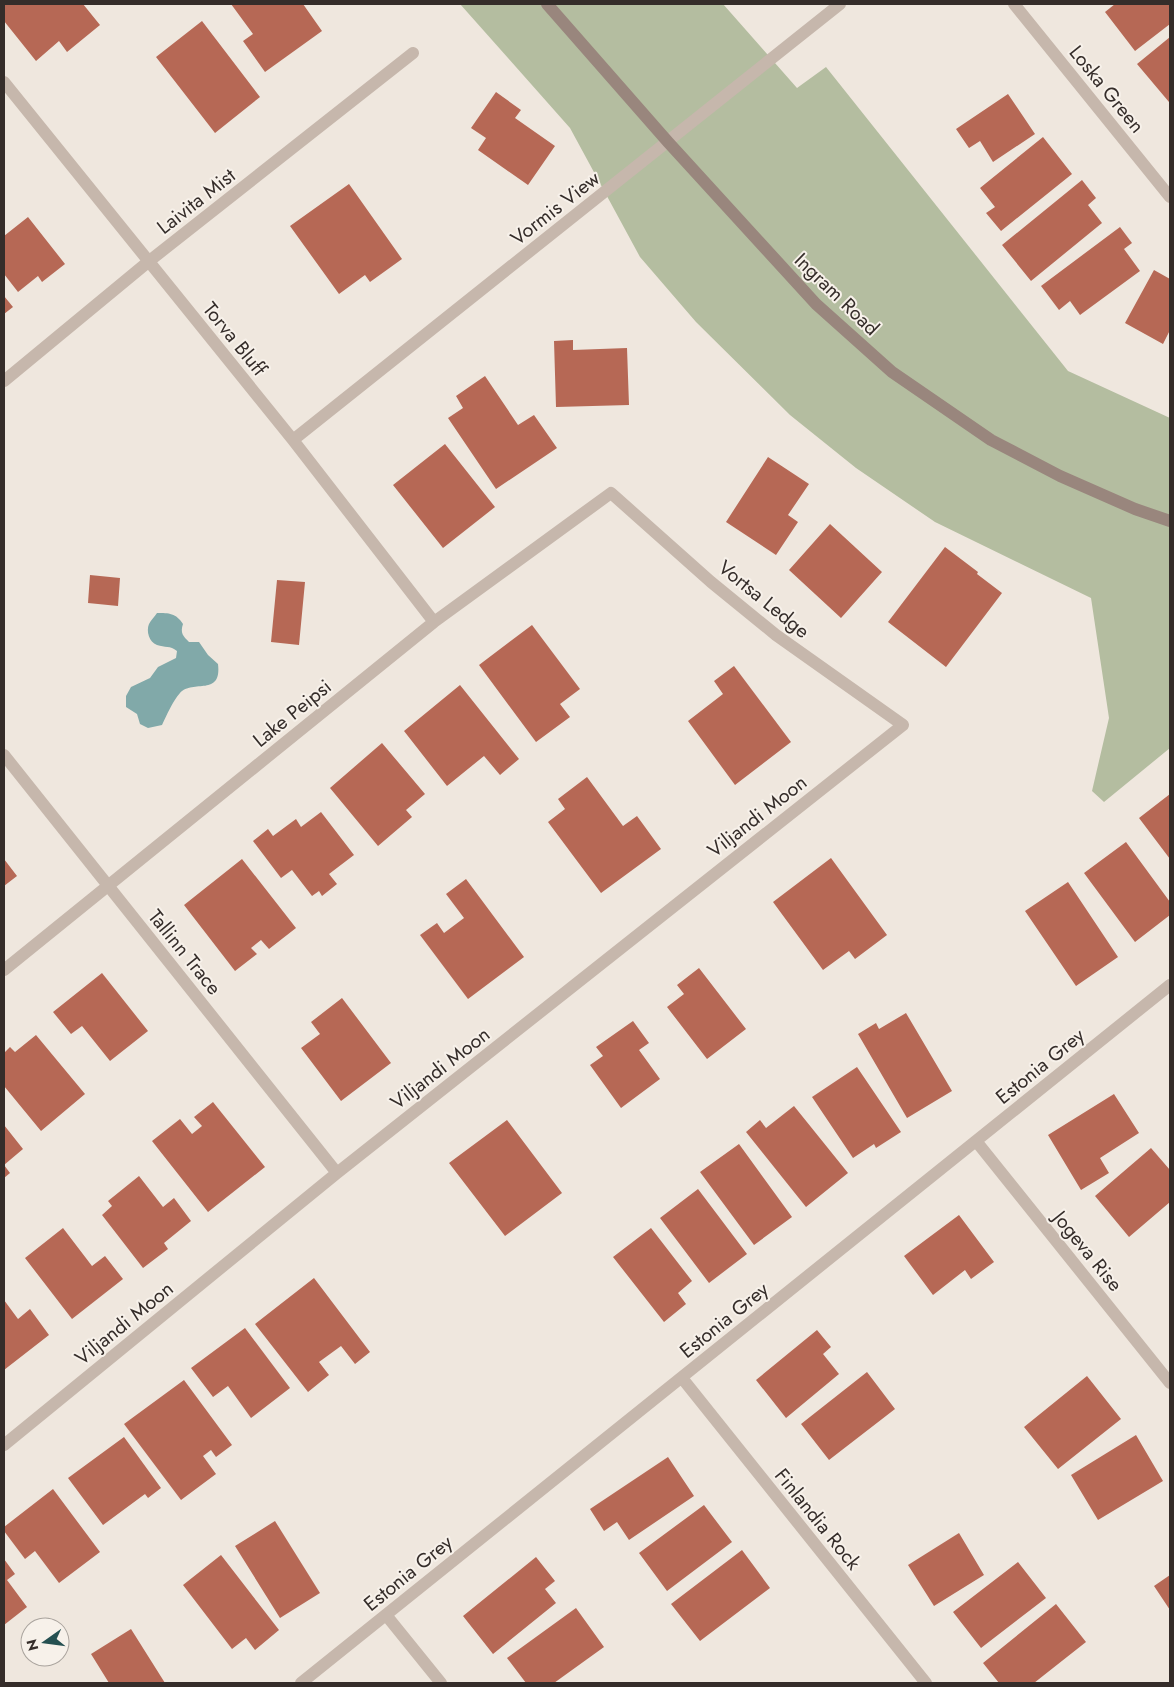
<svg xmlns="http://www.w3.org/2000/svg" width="1174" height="1687" viewBox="0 0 1174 1687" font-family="Jost,sans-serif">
<rect width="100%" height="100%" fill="#efe7de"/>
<path fill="#b4bda0" d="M460,4H723L797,88L826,67L1068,371L1170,418V748L1104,802L1092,791L1109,718L1091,598L935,522L856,468L790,415L696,322L640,257L570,128Z"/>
<path fill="#81a9a9" d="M157,613C169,613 176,613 183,624C180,633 183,636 189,642H199L208,655L218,664C222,697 193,679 180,693C172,702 167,715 162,725L148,728L140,724L137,714L126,707V696L131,687L150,678L158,667L176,658L177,651C170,645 165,648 157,645C149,642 146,631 149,624C151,620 155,616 157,613Z"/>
<path fill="#b66855" d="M4,4H83L100,25L67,52L59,41L36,61L4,21Z
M231,4H303L322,31L265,72L243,41L253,34Z
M1115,4H1170V24L1135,51L1105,12Z
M202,21L260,97L215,133L156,57Z
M1170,37V101L1169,102L1137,64Z
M496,92L521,110L515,118L555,146L528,185L478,150L486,138L471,128Z
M1008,94L1035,134L993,162L980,141L969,148L956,129Z
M1043,137L1072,174L1001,231L986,213L995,207L980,188Z
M1082,180L1096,198L1088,205L1102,223L1031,281L1002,245Z
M349,184L402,259L370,282L365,275L339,294L290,226Z
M28,217L65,264L42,282L38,276L18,292L4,274V236Z
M1120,227L1132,243L1124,249L1140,271L1080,315L1070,301L1059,310L1041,286Z
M1154,270L1170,279V330L1163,344L1125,323Z
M4,296L13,307L4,314Z
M573,340V350L627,348L629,405L556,407L554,341Z
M485,376L518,425L534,415L557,448L496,489L448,418L463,408L456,396Z
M445,444L495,507L443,548L393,485Z
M768,457L809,484L788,515L798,522L776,555L726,522Z
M830,524L882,572L841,618L789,570Z
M945,547L978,572L977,574L1002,593L946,667L888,622Z
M90,575L120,578L118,606L88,603Z
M277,580L305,582L299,645L271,642Z
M532,625L580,689L560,704L570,717L536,742L479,665Z
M734,666L791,742L735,785L688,721L723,694L714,681Z
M460,685L519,759L500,775L484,756L447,786L404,731Z
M382,743L425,794L406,810L412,817L378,846L330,788Z
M587,777L623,826L637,816L661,849L601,893L548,822L565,809L558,799Z
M1170,794V859L1139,818Z
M321,812L354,855L329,874L337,884L322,896L319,891L312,896L292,870L281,878L253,841L268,829L273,836L296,819L301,827Z
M1126,842L1170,902V915L1135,942L1084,873Z
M831,858L887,935L855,959L849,951L823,970L773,902Z
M4,859L17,876L4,886Z
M242,859L296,928L269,949L261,940L251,948L257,954L235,971L184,905Z
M466,879L524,957L468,999L420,935L437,923L444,933L464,918L446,894Z
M1068,882L1118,957L1076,986L1025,911Z
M699,968L746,1029L707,1059L667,1007L684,994L677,985Z
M102,973L148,1031L110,1061L82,1026L71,1034L53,1012Z
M342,998L391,1063L341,1101L301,1048L320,1034L311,1022Z
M906,1013L952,1091L907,1118L858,1034L876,1023L879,1029Z
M633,1021L649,1043L639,1050L660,1079L621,1108L590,1065L603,1056L596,1047Z
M36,1035L85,1094L41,1131L4,1086V1053L10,1047L15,1052Z
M857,1067L901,1132L876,1148L874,1144L853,1158L812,1097Z
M1114,1094L1139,1133L1100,1158L1109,1173L1081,1190L1048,1135Z
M213,1102L265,1167L208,1212L152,1141L180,1119L192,1134L202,1126L194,1117Z
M794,1106L848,1173L806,1207L746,1132L760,1120L766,1128Z
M507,1120L562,1193L505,1236L449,1163Z
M4,1125L23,1149L4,1165Z
M739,1144L792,1217L754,1245L700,1172Z
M1151,1148L1170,1170V1202L1129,1237L1095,1196Z
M4,1165L10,1173L4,1178Z
M139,1176L163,1207L174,1198L191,1221L164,1243L168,1249L143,1268L102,1215L112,1206L108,1201Z
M698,1189L747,1254L709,1283L660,1218Z
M959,1215L994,1262L971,1279L965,1270L933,1295L904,1256Z
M63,1228L92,1266L105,1256L123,1279L72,1319L25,1258Z
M651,1228L692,1281L678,1293L686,1304L664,1322L613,1257Z
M314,1278L370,1352L355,1364L341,1346L319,1362L329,1375L308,1392L255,1324Z
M4,1300L18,1319L30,1309L49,1335L4,1370Z
M245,1328L290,1388L251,1418L228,1386L213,1397L191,1368Z
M817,1330L831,1347L823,1354L839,1374L786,1418L756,1380Z
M867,1372L895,1409L829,1460L801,1424Z
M1087,1376L1121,1419L1058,1469L1024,1427Z
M184,1380L232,1445L216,1457L211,1450L203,1456L216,1474L181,1500L124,1424Z
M1136,1435L1163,1481L1098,1520L1071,1475Z
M124,1437L161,1488L148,1498L145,1494L103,1525L68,1478Z
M668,1457L694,1496L629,1540L617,1522L604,1531L590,1509Z
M53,1489L100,1552L59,1583L35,1551L25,1559L4,1531V1527Z
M704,1505L732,1542L667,1591L639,1553Z
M275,1521L320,1593L280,1618L235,1546Z
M959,1533L984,1575L934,1606L908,1565Z
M742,1550L770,1588L700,1641L671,1604Z
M221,1555L279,1630L255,1650L246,1638L232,1649L183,1585Z
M536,1557L555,1581L545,1589L556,1603L493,1654L463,1616Z
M4,1559L15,1574L7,1580L27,1607L4,1625Z
M1018,1562L1046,1598L981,1648L953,1612Z
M1170,1575V1610L1154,1586Z
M1056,1604L1086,1642L1034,1683H999L983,1663Z
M576,1608L604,1647L554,1683H526L507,1658Z
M131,1629L165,1683H109L91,1654Z"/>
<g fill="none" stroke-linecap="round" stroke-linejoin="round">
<path stroke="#c6b7ac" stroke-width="12" d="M1014,4L1170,197
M4,82L293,440L434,622
M4,381L148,262L413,53
M293,440L840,4
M4,755L337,1173
M4,970L434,622L611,493L711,582L776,635L903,725L337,1173L4,1445
M976,1141L1170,1383
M682,1378L926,1683
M386,1615L441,1683
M301,1683L1170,985"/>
<path stroke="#99867d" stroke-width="12" d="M547,4L668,142L816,304L892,372L991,440L1060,476L1135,509L1170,521"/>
</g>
<g text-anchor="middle" stroke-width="4" stroke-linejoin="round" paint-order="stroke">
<g font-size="20" fill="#352d2a" stroke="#f7f1ea">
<text transform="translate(1107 89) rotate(51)" y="7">Loska Green</text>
<text transform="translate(196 201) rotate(-38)" y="7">Laivita Mist</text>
<text transform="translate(555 208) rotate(-38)" y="7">Vormis View</text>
<text transform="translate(837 294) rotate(44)" y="7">Ingram Road</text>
<text transform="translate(235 339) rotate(51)" y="7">Torva Bluff</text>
<text transform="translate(764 599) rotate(39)" y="7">Vortsa Ledge</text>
<text transform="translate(292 713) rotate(-39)" y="7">Lake Peipsi</text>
<text transform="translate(757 816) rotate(-38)" y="7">Viljandi Moon</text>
<text transform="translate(185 952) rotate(51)" y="7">Tallinn Trace</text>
<text transform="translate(1040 1066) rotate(-39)" y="7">Estonia Grey</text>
<text transform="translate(440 1068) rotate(-38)" y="7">Viljandi Moon</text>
<text transform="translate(1088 1251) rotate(51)" y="7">Jogeva Rise</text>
<text transform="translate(724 1320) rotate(-39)" y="7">Estonia Grey</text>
<text transform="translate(124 1323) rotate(-39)" y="7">Viljandi Moon</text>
<text transform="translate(818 1519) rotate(51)" y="7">Finlandia Rock</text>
<text transform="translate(408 1573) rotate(-39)" y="7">Estonia Grey</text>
</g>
</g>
<rect width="1174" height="1687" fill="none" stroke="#352d2a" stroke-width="10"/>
<g transform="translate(45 1642) rotate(256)"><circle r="24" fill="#f7f1ea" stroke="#a9a39d"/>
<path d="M0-4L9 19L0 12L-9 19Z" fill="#255051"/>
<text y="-8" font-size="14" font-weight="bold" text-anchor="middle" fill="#352d2a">N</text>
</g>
</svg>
